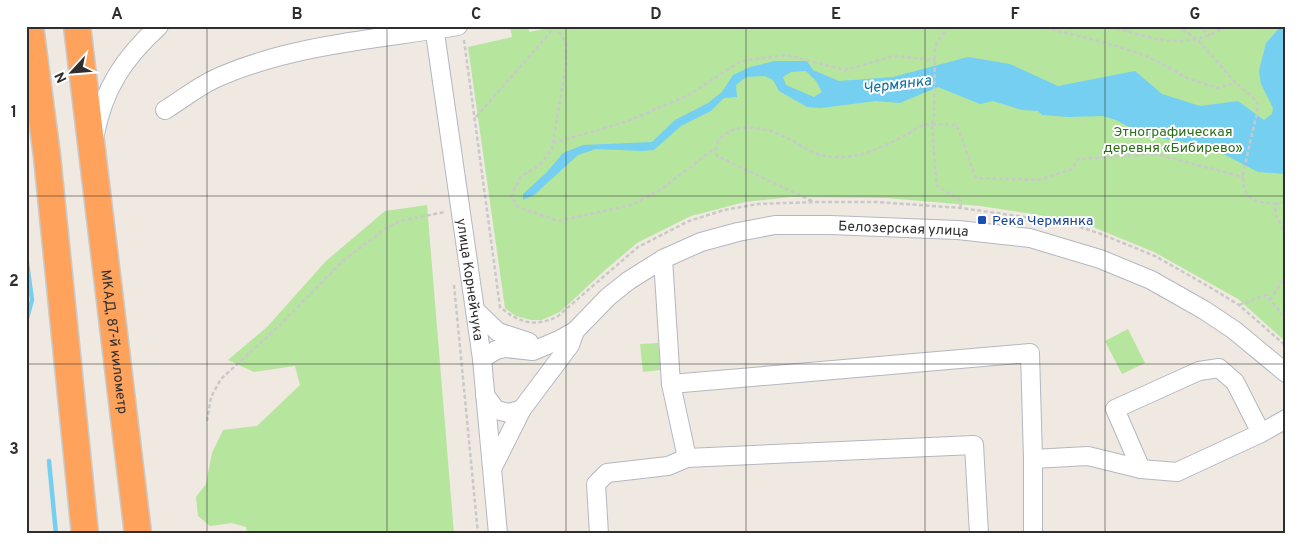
<svg xmlns="http://www.w3.org/2000/svg" width="1312" height="560" viewBox="0 0 1312 560" font-family="Overpass,sans-serif">
<rect width="100%" height="100%" fill="#efe9e1"/>
<path fill="#b6e59e" d="M510,26H528L529,32L559,26H1286V342L1238,299L1154,252L1078,221L980,206L886,198L791,197L745,202L691,216L637,243L604,271L560,312L542,320H531L516,316L505,308L468,47L512,37Z
M427,205L454,534H247L246,527L232,523L210,526L198,516L196,497L206,484L212,453L223,430L257,426L300,385L295,366L254,372L228,360L267,327L326,261L385,211Z
M1128,329L1145,363L1122,374L1105,341Z
M658,343L661,370L643,372L640,344Z"/>
<path fill="#75cff0" fill-rule="evenodd" d="M1281,26H1286V174L1258,172L1210,147L1144,135L1116,120L1103,116L1069,117L1042,115L1038,111L1022,110L993,101L980,104L938,87L900,103L876,101L821,108L807,107L779,91L773,80L765,76L746,77L736,85L737,97L724,98L711,111L681,126L654,150L643,151L596,149L578,155L534,195L523,200V194L547,172L563,153L583,145L652,142L675,120L708,103L722,92L733,75L750,67L775,61H807L813,70L839,81L893,77L968,57L1010,64L1058,86L1135,71L1162,94L1200,106L1238,101L1264,120L1272,114L1273,108L1261,84L1259,71L1266,43ZM806,71L816,81L822,92L814,97L786,85L783,77L791,72Z"/>
<g fill="none" stroke-linecap="round" stroke-linejoin="round">
<path stroke="#75cff0" stroke-width="4.5" d="M26,256L32,300L26,322
M49,461L56,534"/>
<g stroke="#b4b7c1" stroke-width="20">
<g id="minor">
<path id="s1" d="M434,26L482,359L498,534"/>
<path d="M165,110C183,99 201,84 221,76C296,44 379,39 458,26"/>
<path d="M95,134C104,88 124,58 159,26"/>
<path d="M663,259L671,384L1030,353L1033,459V534"/>
<path d="M475,310L498,332L529,342"/>
<path id="s2" d="M482,359L496,350L505,348L533,351L559,340L575,331L608,297L628,281L663,259L701,242L738,232L775,225H830L958,230L1030,238L1100,259L1151,280L1204,310L1234,330L1286,373"/>
<path d="M671,384L687,458L974,445L979,534"/>
<path d="M485,395L496,410L509,413L522,409"/>
<path d="M1033,459L1088,456L1141,469L1177,472L1261,433L1286,419"/>
<path d="M493,467L522,409L570,345L575,331"/>
<path d="M1141,469L1115,409L1199,371L1219,368L1235,382L1261,433"/>
<path d="M599,534L596,484L607,473L668,466L687,458"/>
</g>
</g>
<g stroke="#c9c9c9" stroke-width="29">
<g id="highway">
<path d="M30,26L47,156L85,534"/>
<path id="s3" d="M77,26L138,534"/>
</g>
</g>
<path stroke="#c9c9c9" stroke-width="2.5" stroke-dasharray="4 2.5" stroke-linecap="butt" d="M556,26L566,43V64L552,149L539,166L521,176L511,196L518,207L558,221L631,205L660,190L715,148
M948,26L935,46L934,116L932,125L936,179L937,186L960,200L961,208
M1047,26V28L1114,45L1149,57L1189,79L1218,88L1236,83
M1110,26C1151,38 1187,53 1225,26
M1177,26L1197,39L1236,83L1257,101V113L1243,173C1243,199 1250,201 1275,204L1276,216L1286,235
M1198,26L1210,35
M464,40L500,307C519,323 534,327 557,317L638,247L689,221L724,210L758,204L814,202H877L961,208L1053,221L1077,226L1101,234L1155,256L1206,285L1239,305L1286,346
M476,117L556,26
M553,143L625,122L687,96L741,61L786,55L845,70L893,56L935,60
M812,201L717,156C715,148 716,143 723,136C737,122 764,128 781,135C796,141 809,153 826,156C855,161 881,148 906,135C912,132 920,125 926,125C936,123 947,125 957,125L976,178L1038,180L1072,169L1078,159L1156,154L1243,177
M1275,204L1286,202
M454,285L478,534
M1270,300L1286,275
M1239,305L1266,295L1286,319
M207,421L211,397L221,379L281,324L344,260L385,229L400,221L445,212"/>
<use href="#minor" stroke="#fff" stroke-width="18"/>
<use href="#highway" stroke="#ffa35c" stroke-width="26"/>
</g>
<path fill="none" stroke="#2e2e2e" stroke-width="1" stroke-opacity="0.55" d="M207,26V534M387,26V534M566,26V534M746,26V534M925,26V534M1105,26V534M26,196H1286M26,364H1286"/>
<rect fill="#1a4fb4" stroke="#fff" stroke-width="2" x="977" y="215" width="10" height="10" rx="2.5"/>
<g text-anchor="middle" stroke-width="4" stroke-linejoin="round" paint-order="stroke">
<g font-size="14" fill="#2c6e1b" stroke="#fff">
<text x="1173" y="136">Этнографическая<tspan x="1173" dy="16">деревня «Бибирево»</tspan></text>
</g>
<g font-size="14" fill="#164399" stroke="#fff" text-anchor="start">
<text x="992" y="225">Река Чермянка</text>
</g>
<g font-size="14" fill="#2e2e2e" stroke="#fff">
<text dy="5" stroke="none"><textPath href="#s2" startOffset="461">Белозерская улица</textPath></text>
<text dy="5" stroke="none"><textPath href="#s1" startOffset="256">улица Корнейчука</textPath></text>
<text dy="5" stroke="none"><textPath href="#s3" startOffset="318">МКАД, 87-й километр</textPath></text>
</g>
<g font-size="15" font-style="italic" fill="#0d6fa3" stroke="#fff">
<text transform="translate(897 84) rotate(-7)" y="5">Чермянка</text>
</g>
</g>
<rect width="1312" height="560" fill="none" stroke="#ffffff" stroke-width="55"/>
<g transform="translate(72 72) rotate(244)" stroke="#ffffff" stroke-width="4" paint-order="stroke">
<path d="M0-4L9 19L0 12L-9 19Z" fill="#2e2e2e"/>
<text y="-8" font-size="14" font-weight="bold" text-anchor="middle" fill="#2e2e2e">N</text>
</g>
<rect x="28" y="28" width="1256" height="504" fill="none" stroke="#2e2e2e" stroke-width="2"/>
<g font-size="16" text-anchor="middle" font-weight="bold" fill="#2e2e2e">
<text x="117" y="19">A</text>
<text x="297" y="19">B</text>
<text x="476" y="19">C</text>
<text x="656" y="19">D</text>
<text x="836" y="19">E</text>
<text x="1015" y="19">F</text>
<text x="1195" y="19">G</text>
<text x="14" y="117">1</text>
<text x="14" y="286">2</text>
<text x="14" y="454">3</text>
</g>
</svg>
